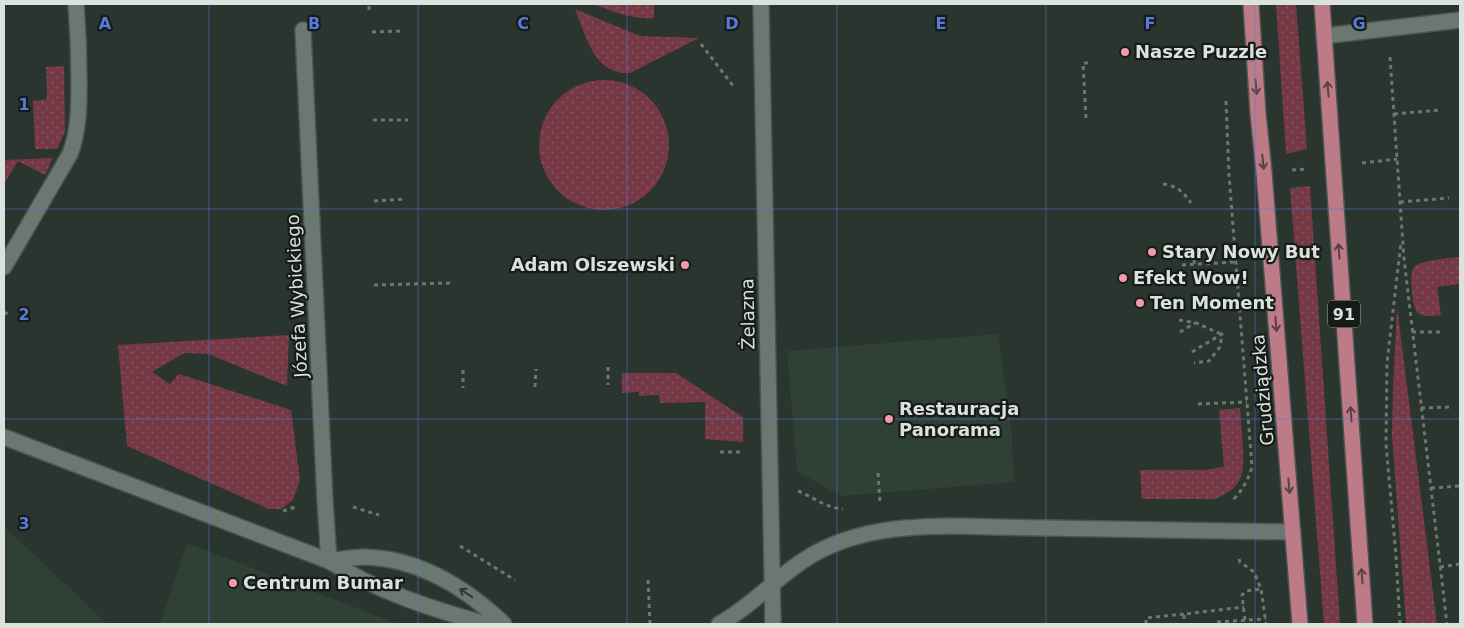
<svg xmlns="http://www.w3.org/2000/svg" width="1464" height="628" viewBox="0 0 1464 628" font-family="'DejaVu Sans',sans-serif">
<defs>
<pattern id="green-dots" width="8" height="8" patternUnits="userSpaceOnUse" patternTransform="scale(1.25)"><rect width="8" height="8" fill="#753845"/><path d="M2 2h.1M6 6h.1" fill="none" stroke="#88545f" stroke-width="1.8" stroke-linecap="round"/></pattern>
</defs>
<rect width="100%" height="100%" fill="#2a352f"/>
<path fill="#2f4037" d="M998,334L1012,436L1013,471L1015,482L841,496L797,471L787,351Z
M4,526L107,624H4Z
M187,543L398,624H160Z"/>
<path fill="url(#green-dots)" d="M594,4H654V18C633,20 614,12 594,4Z
M1276,4H1296L1307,149L1286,154Z
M575,9L640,36L699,38L630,73C594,75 586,36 575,9Z
M64,66L65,132L57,149H35L33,101L47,99L46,67Z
M539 145a65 65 0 1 1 130 0a65 65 0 1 1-130 0Z
M53,158L45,175L18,161L4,184V160Z
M1310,186L1340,624H1324L1290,188Z
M1460,257V284L1437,287L1441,315C1433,316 1424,318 1418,313C1412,308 1409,273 1414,267C1421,260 1450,258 1460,257Z
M1397,306L1437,624H1406L1392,435L1393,388Z
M289,335L287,386L208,354L184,353L152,372L170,384L179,374L291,410L300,480L293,500L281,509H269L127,446L118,345Z
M622,373H676L743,417V442L705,439V402L660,403L659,395L639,396V392L622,393Z
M1240,408C1241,425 1246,462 1241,476C1238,488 1225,495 1215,499H1142L1140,470H1205L1224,467L1219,410Z"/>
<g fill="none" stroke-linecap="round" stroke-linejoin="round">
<g stroke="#4a534f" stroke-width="18">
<path id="minor" d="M761,4L773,624
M303,30L325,501L329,561
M1324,36L1460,20
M4,267L70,154C79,130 79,107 79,81C79,55 78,30 76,4
M4,437L329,561C376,591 432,609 486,624
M329,561C340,560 352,557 364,557C418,558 466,588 504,624
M719,624C749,608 773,581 801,562C857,523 929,525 993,527L1293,532"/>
</g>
<g stroke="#4a534f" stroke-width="18">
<path id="major" d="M1251,4L1258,113L1264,172L1300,624
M1322,4L1365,624"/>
</g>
<path stroke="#6d7771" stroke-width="3" stroke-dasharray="4 4" stroke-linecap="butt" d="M369,10V4
M372,32L403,31
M701,44L734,87
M1390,57L1404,259L1447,624
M1226,101L1229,175L1252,467C1248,480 1243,489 1234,499V503
M1394,114L1440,110
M1086,118L1083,63H1091
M373,120H408
M1362,163L1397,159
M1292,170L1306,169
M1163,184C1178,186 1183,192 1191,203
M374,201L404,199
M1400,202L1449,198
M1169,246L1186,248L1192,253L1195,265
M1182,265L1236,262
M374,285L452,283
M4,312L10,315
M1179,320L1196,323L1221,334
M1180,332L1195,323
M1412,332H1442
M1192,352L1222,334L1220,347L1209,361L1194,363
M608,367V385
M463,370V388
M535,387L536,369
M1198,404L1247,402
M1421,408L1452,407
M720,452H742
M878,473L880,502
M1431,488L1460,486
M798,491C813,497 826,508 843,509
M353,507L379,515
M283,511L298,506
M460,546L515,580
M1239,559L1240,562L1254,572L1261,589L1266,624
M1440,567L1460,564
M648,580L650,624
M1184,619V614L1244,607
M1245,620L1242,595L1246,591L1261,589
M1217,622L1266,619
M1146,624V618L1184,614
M1400,624L1396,556L1386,444L1387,363L1401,242"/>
<use href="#minor" stroke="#6b7871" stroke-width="15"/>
<use href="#major" stroke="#bd7a87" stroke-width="15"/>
</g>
<defs><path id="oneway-shaft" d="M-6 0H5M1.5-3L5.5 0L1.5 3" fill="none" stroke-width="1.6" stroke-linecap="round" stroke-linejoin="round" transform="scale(1.25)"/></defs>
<g stroke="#594144">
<use href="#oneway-shaft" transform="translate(1256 87) rotate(86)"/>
<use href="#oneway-shaft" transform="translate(1328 89) rotate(-94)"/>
<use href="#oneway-shaft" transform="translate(1263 162) rotate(84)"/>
<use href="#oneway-shaft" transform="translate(1339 251) rotate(-94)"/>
<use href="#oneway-shaft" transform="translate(1276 324) rotate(85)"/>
<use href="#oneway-shaft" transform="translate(1351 414) rotate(-94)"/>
<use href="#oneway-shaft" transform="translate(1289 486) rotate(85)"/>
<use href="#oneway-shaft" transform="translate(1362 576) rotate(-94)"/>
</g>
<use stroke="#303733" href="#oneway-shaft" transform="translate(466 593) rotate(-146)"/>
<path fill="none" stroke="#567ada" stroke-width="1" stroke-opacity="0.55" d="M209,4V624M418,4V624M627,4V624M837,4V624M1046,4V624M1255,4V624M4,209H1460M4,419H1460"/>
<g fill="#f39aaa" stroke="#161b18" stroke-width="2">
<circle cx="1125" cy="52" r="5"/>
<circle cx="1152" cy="252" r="5"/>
<circle cx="685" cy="265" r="5"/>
<circle cx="1123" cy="278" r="5"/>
<circle cx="1140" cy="303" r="5"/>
<circle cx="889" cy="419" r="5"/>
<circle cx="233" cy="583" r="5"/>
</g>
<g text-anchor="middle" stroke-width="4.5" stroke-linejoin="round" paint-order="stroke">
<rect fill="#161b18" stroke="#a0a6a3" stroke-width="1" x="1328" y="300.5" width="32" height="27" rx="4"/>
<g font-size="16" font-weight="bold" fill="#dbe2de">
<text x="1344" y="320">91</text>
</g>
<g font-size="18" font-weight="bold" fill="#dbe2de" stroke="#161b18" text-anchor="start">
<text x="1135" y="58">Nasze Puzzle</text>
<text x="1162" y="258">Stary Nowy But</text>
<text x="675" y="271" text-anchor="end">Adam Olszewski</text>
<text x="1133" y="284">Efekt Wow!</text>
<text x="1150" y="309">Ten Moment</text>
<text x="899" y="415">Restauracja<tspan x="899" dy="21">Panorama</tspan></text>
<text x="243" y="589">Centrum Bumar</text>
</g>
<g font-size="18" fill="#dbe2de" stroke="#161b18">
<text transform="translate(297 296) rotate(-93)" y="6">Józefa Wybickiego</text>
<text transform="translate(748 314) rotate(-91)" y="6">Żelazna</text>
<text transform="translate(1263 390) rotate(-95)" y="6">Grudziądzka</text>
</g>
</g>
<g font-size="16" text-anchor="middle" font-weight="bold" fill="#567ada" stroke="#161b18" stroke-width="4.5" stroke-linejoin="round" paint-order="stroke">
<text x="105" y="29">A</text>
<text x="314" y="29">B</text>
<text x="523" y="29">C</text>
<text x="732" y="29">D</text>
<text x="941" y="29">E</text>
<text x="1150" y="29">F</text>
<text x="1359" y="29">G</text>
<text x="24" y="110">1</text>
<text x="24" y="320">2</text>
<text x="24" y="529">3</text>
</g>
<rect width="1464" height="628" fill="none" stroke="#dbe2de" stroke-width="10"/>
</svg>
